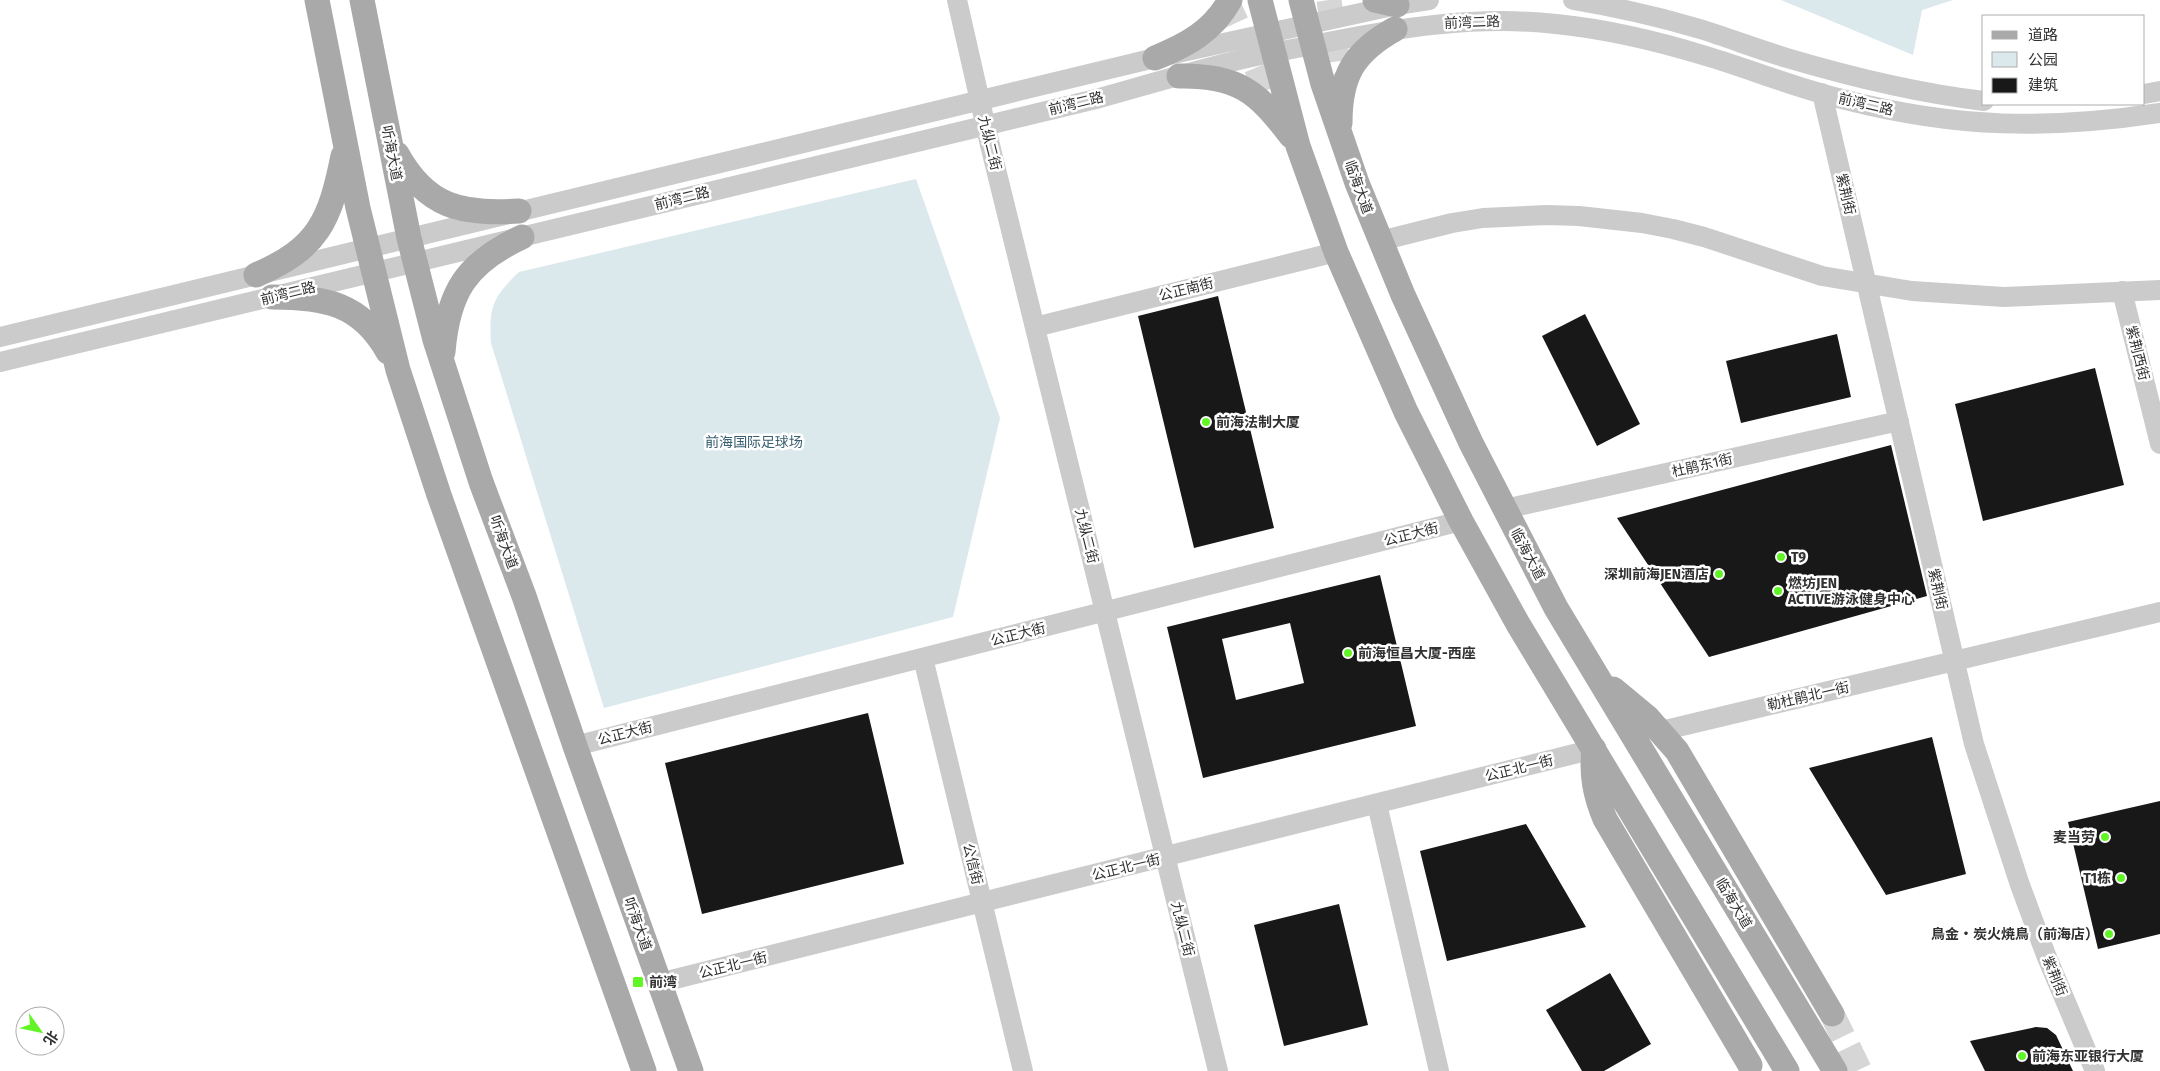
<svg xmlns="http://www.w3.org/2000/svg" width="2160" height="1071" viewBox="0 0 2160 1071" font-family="'Fira Sans','Noto Sans SC',sans-serif">
<rect width="100%" height="100%" fill="#fff"/>
<path fill="#dbe8ec" d="M1781,0H1953L1922,10L1913,55Z
M916,179L1000,418L953,617L604,708L491,343C489,306 493,297 519,272Z"/>
<path fill="#181818" fill-rule="evenodd" d="M1218,296L1274,528L1194,548L1138,316Z
M1585,314L1640,424L1597,446L1542,336Z
M1837,334L1851,397L1741,423L1726,361Z
M2095,368L2124,485L1983,521L1955,404Z
M1891,445L1927,596L1709,657L1617,518Z
M1380,575L1416,726L1203,778L1167,627ZM1290,623L1304,683L1236,700L1222,639Z
M868,713L904,864L702,914L665,763Z
M1932,737L1966,874L1886,895L1809,768Z
M2160,801V934L2098,949L2068,822Z
M1526,824L1586,927L1447,961L1420,851Z
M1339,904L1368,1025L1284,1046L1254,925Z
M1610,973L1651,1044L1604,1071H1582L1546,1010Z
M2036,1027L2047,1028L2056,1035L2073,1071H1985L1970,1041Z"/>
<g fill="none" stroke-linecap="round" stroke-linejoin="round">
<path stroke="#d6d6d6" stroke-width="25" stroke-dasharray="25 12" stroke-linecap="butt" d="M1226,0L1249,50L1277,117
M1329,0L1343,102
M1832,1014L1860,1071"/>
<path stroke="#cbcbcb" stroke-width="20" d="M957,0L990,145L1218,1071
M1573,0C1616,7 1659,17 1700,29C1729,38 1757,49 1787,58C1851,77 1917,93 1984,101
M1822,93L1974,744L2020,885L2046,955L2095,1071
M2144,94L2160,91
M1380,241L1452,223L1483,218L1547,215L1579,216L1642,223L1673,229L1704,237L1822,276L1912,291L2004,297L2160,290
M2122,291L2160,444
M1035,327L1336,252
M0,337L1155,58L1397,5L1429,0
M0,362L1096,99C1139,87 1183,74 1227,63C1257,55 1288,50 1318,44C1397,28 1476,15 1556,24C1607,29 1657,41 1706,56C1753,70 1798,89 1846,100C1956,128 2048,130 2160,113
M1505,509L1899,421
M923,658L1023,1071
M1661,731L2160,612
M575,746L1461,521
M1377,804L1439,1071
M659,983L1594,749"/>
<path stroke="#a9a9a9" stroke-width="25" d="M317,0L358,208L398,370L439,495L644,1071
M362,0L409,238L435,340L481,482L524,596L575,746L691,1071
M1260,0L1298,146L1336,252L1406,412L1461,521L1518,624L1787,1071
M1301,0L1323,84L1357,183L1403,295L1471,443L1556,608L1835,1071
M1375,0L1397,5
M1155,58C1187,45 1213,31 1230,0
M1179,76C1237,75 1257,91 1291,136
M1340,123C1340,75 1354,52 1395,29
M397,154C426,207 462,215 519,211
M256,275C319,248 330,220 343,156
M272,297C324,297 361,303 388,352
M443,352C448,292 466,263 522,237
M1613,689L1648,718L1677,751L1832,1014
M1594,749C1591,775 1595,795 1605,819L1750,1065"/>
</g>
<g fill="#62f526" stroke="#fff" stroke-width="2">
<circle cx="1206" cy="422" r="5"/>
<circle cx="1781" cy="557" r="5"/>
<circle cx="1719" cy="574" r="5"/>
<circle cx="1778" cy="591" r="5"/>
<circle cx="1348" cy="653" r="5"/>
<circle cx="2105" cy="837" r="5"/>
<circle cx="2121" cy="878" r="5"/>
<circle cx="2109" cy="934" r="5"/>
<rect x="632" y="976" width="12" height="12" rx="2.5"/>
<circle cx="2022" cy="1056" r="5"/>
</g>
<g text-anchor="middle" stroke-width="5" stroke-linejoin="round" paint-order="stroke">
<g font-size="14" fill="#313131" stroke="#fff">
<text transform="translate(1472 22) rotate(-2)" y="5">前湾二路</text>
<text transform="translate(1076 103) rotate(-14)" y="5">前湾二路</text>
<text transform="translate(1866 104) rotate(13)" y="5">前湾二路</text>
<text transform="translate(990 143) rotate(76)" y="5">九纵二街</text>
<text transform="translate(392 153) rotate(79)" y="5">听海大道</text>
<text transform="translate(1359 187) rotate(70)" y="5">临海大道</text>
<text transform="translate(1846 194) rotate(77)" y="5">紫荆街</text>
<text transform="translate(682 198) rotate(-14)" y="5">前湾二路</text>
<text transform="translate(1186 289) rotate(-14)" y="5">公正南街</text>
<text transform="translate(288 293) rotate(-14)" y="5">前湾二路</text>
<text transform="translate(2138 353) rotate(76)" y="5">紫荆西街</text>
<text transform="translate(1702 465) rotate(-13)" y="5">杜鹃东1街</text>
<text transform="translate(1411 534) rotate(-14)" y="5">公正大街</text>
<text transform="translate(1087 536) rotate(76)" y="5">九纵二街</text>
<text transform="translate(504 542) rotate(70)" y="5">听海大道</text>
<text transform="translate(1528 554) rotate(62)" y="5">临海大道</text>
<text transform="translate(1938 589) rotate(77)" y="5">紫荆街</text>
<text transform="translate(1018 634) rotate(-14)" y="5">公正大街</text>
<text transform="translate(1808 696) rotate(-13)" y="5">勒杜鹃北一街</text>
<text transform="translate(625 733) rotate(-14)" y="5">公正大街</text>
<text transform="translate(1519 768) rotate(-14)" y="5">公正北一街</text>
<text transform="translate(973 864) rotate(76)" y="5">公信街</text>
<text transform="translate(1126 867) rotate(-14)" y="5">公正北一街</text>
<text transform="translate(1734 903) rotate(59)" y="5">临海大道</text>
<text transform="translate(638 924) rotate(70)" y="5">听海大道</text>
<text transform="translate(1183 929) rotate(76)" y="5">九纵二街</text>
<text transform="translate(733 965) rotate(-14)" y="5">公正北一街</text>
<text transform="translate(2055 976) rotate(68)" y="5">紫荆街</text>
</g>
<g font-size="14" font-weight="bold" fill="#313131" stroke="#fff" text-anchor="start">
<text x="1216" y="427">前海法制大厦</text>
<text x="1791" y="562">T9</text>
<text x="1709" y="579" text-anchor="end">深圳前海JEN酒店</text>
<text x="1788" y="588">燃坊JEN<tspan x="1788" dy="16">ACTIVE游泳健身中心</tspan></text>
<text x="1358" y="658">前海恒昌大厦-西座</text>
<text x="2095" y="842" text-anchor="end">麦当劳</text>
<text x="2111" y="883" text-anchor="end">T1栋</text>
<text x="2099" y="939" text-anchor="end">鳥金・炭火焼鳥（前海店）</text>
<text x="649" y="987">前湾</text>
<text x="2032" y="1061">前海东亚银行大厦</text>
</g>
<g font-size="14" fill="#396072" stroke="#fff">
<text x="754" y="447">前海国际足球场</text>
</g>
</g>
<rect x="1982" y="15" width="162" height="90" fill="#ffffff" stroke="#adadad"/>
<rect x="1992" y="31" width="25" height="8" fill="#a9a9a9" stroke="#adadad"/>
<text x="2028" y="40" font-size="15" fill="#313131">道路</text>
<rect x="1992" y="52" width="25" height="15" fill="#dbe8ec" stroke="#adadad"/>
<text x="2028" y="65" font-size="15" fill="#313131">公园</text>
<rect x="1992" y="78" width="25" height="15" fill="#181818" stroke="#adadad"/>
<text x="2028" y="90" font-size="15" fill="#313131">建筑</text>
<g transform="translate(40 1031) rotate(123)"><circle r="24" fill="#ffffff" stroke="#adadad"/>
<path d="M0-4L9 19L0 12L-9 19Z" fill="#62f526"/>
<text y="-8" font-size="14" font-weight="bold" text-anchor="middle" fill="#313131">北</text>
</g>
</svg>
